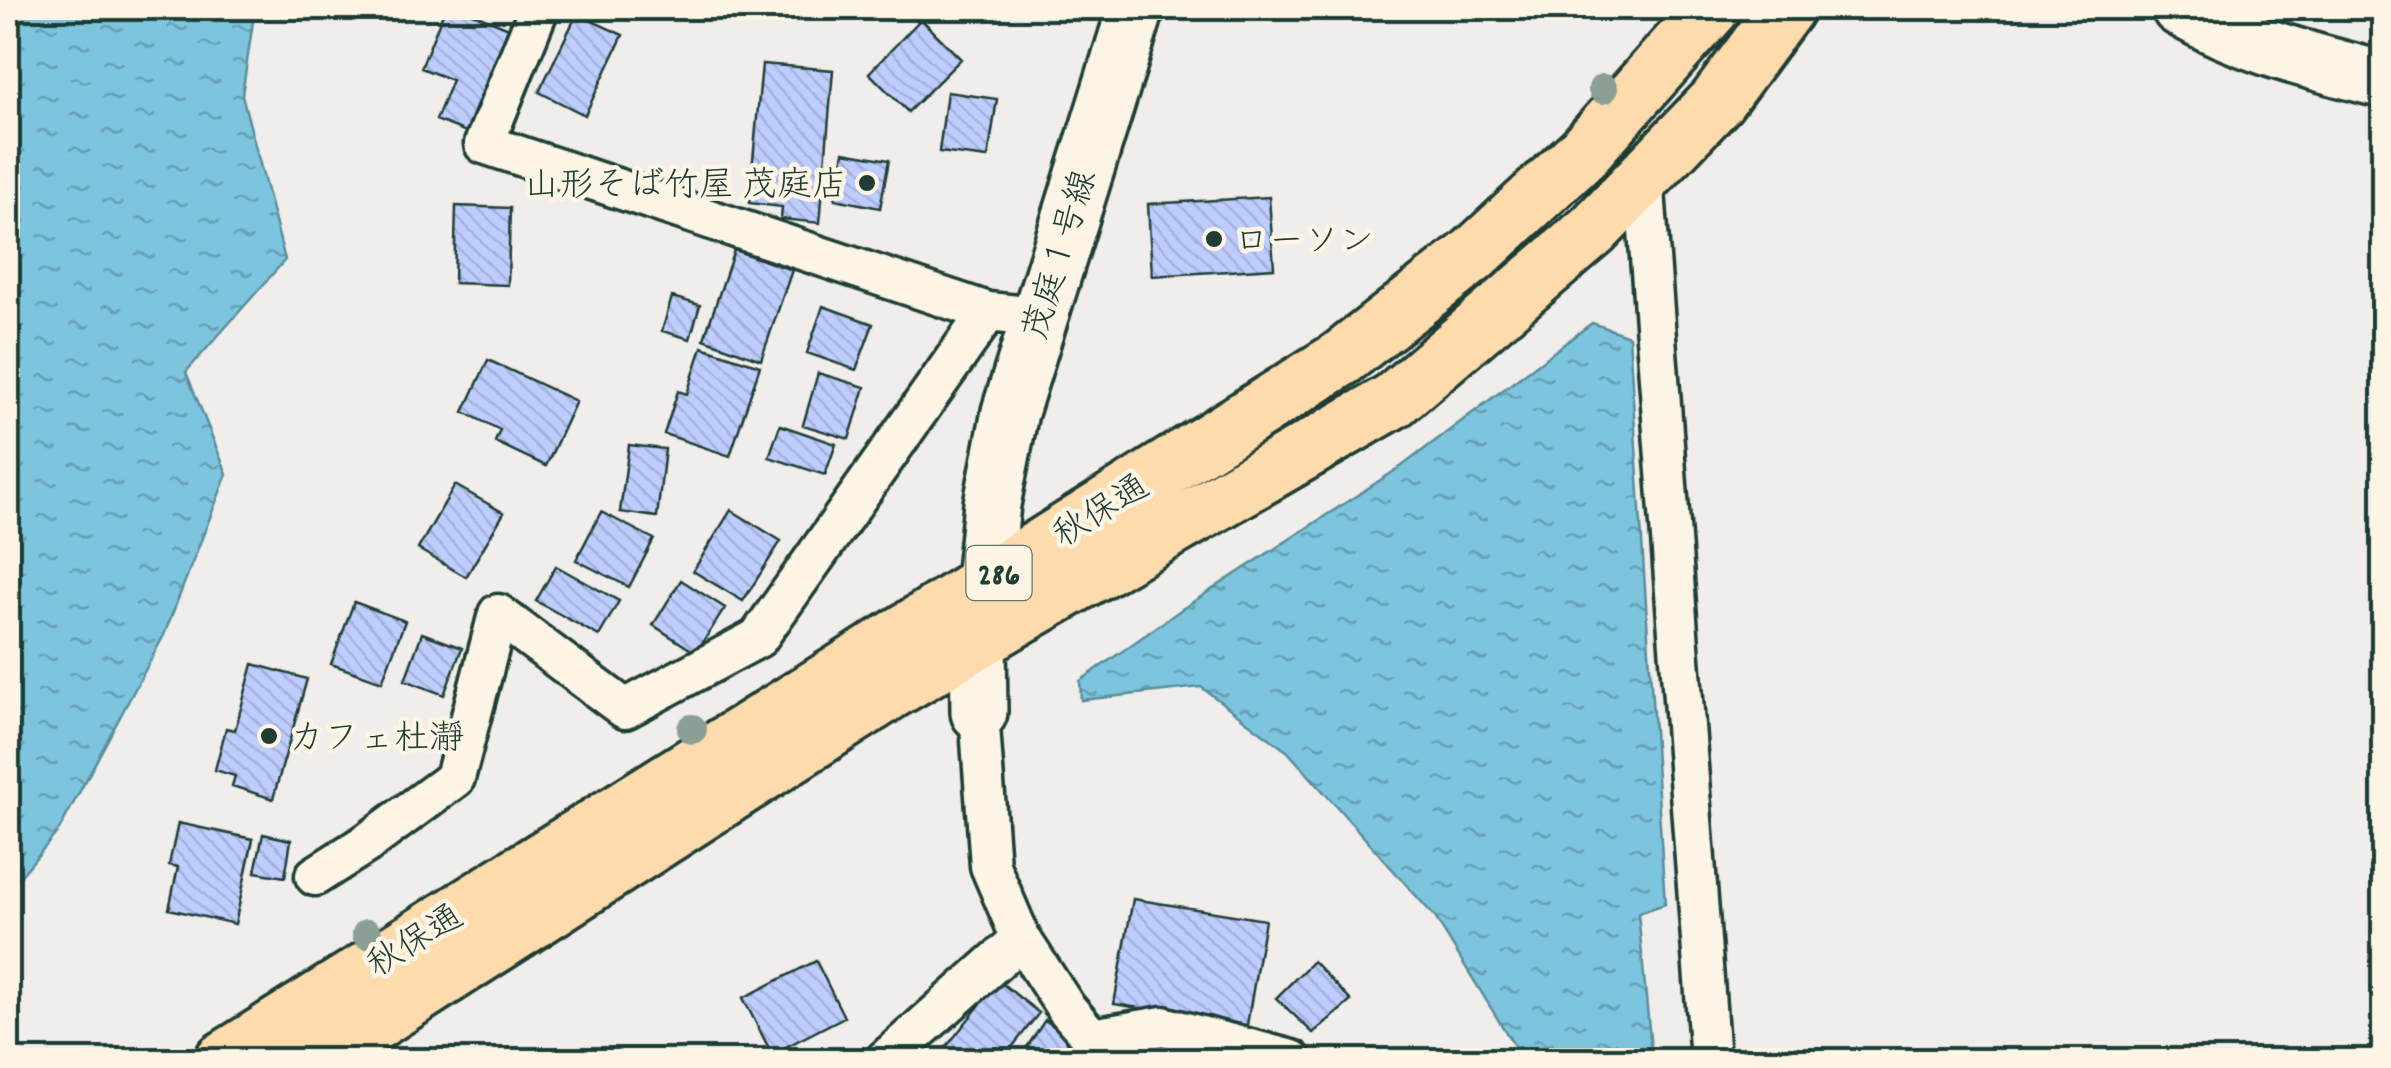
<svg xmlns="http://www.w3.org/2000/svg" width="2391" height="1068" viewBox="0 0 2391 1068" font-family="Dekko,'Klee One',sans-serif">
<defs>
<pattern id="water-ripples" width="26" height="14" patternUnits="userSpaceOnUse" patternTransform="scale(2.5)"><rect width="26" height="14" fill="#7dc4de"/><path d="M2 4q2-2 4 0t4 0M15 11q2-2 4 0t4 0" fill="none" stroke="#66a0b5"/></pattern>
<pattern id="building-back-hatch" width="6" height="6" patternUnits="userSpaceOnUse" patternTransform="scale(2.5)"><rect width="6" height="6" fill="#becdfe"/><path d="M-1 5l2 2M0 0l6 6M5-1l2 2" fill="none" stroke="#a3b1da"/></pattern>
</defs>
<rect width="100%" height="100%" fill="#f0edea"/>
<filter id="ink" filterUnits="userSpaceOnUse"><feTurbulence type="fractalNoise" baseFrequency=".01" numOctaves="2"/><feDisplacementMap in="SourceGraphic" scale="20" xChannelSelector="R" yChannelSelector="G"/><feConvolveMatrix kernelMatrix="1 2 1 2 8 2 1 2 1" color-interpolation-filters="sRGB"/></filter>
<g filter="url(#ink)">
<path fill="url(#water-ripples)" stroke="#578e9a" stroke-width="2.5" d="M8,8H255L242,95L285,260L186,372L227,474L164,635L59,830L8,891Z
M1592,323L1629,336L1665,904L1638,913L1652,1060H1523L1435,917L1288,752L1201,687L1081,700L1080,681L1182,609L1402,466Z"/>
<path fill="url(#building-back-hatch)" stroke="#1f3d34" stroke-width="2.5" d="M445,8H460L509,28L466,132L436,120L452,80L421,68Z
M577,14L623,35L585,115L539,92Z
M921,19L961,59L908,112L869,73Z
M762,64L833,70L820,223L781,219L782,207L749,203Z
M947,92L997,99L988,158L939,152Z
M844,152L889,160L880,208L835,199Z
M1269,197L1274,268L1152,276L1148,204Z
M456,206L510,208L508,285L454,283Z
M734,250L792,270L761,360L704,339Z
M672,297L700,305L690,339L662,331Z
M823,306L873,324L856,370L807,353Z
M702,347L760,366L730,456L664,434L678,391L687,394Z
M488,360L576,401L546,466L495,442L500,430L464,412Z
M818,373L865,387L849,439L803,425Z
M780,425L836,444L825,475L769,457Z
M629,445L665,449L657,517L620,512Z
M455,485L504,513L466,577L418,549Z
M731,510L781,541L743,601L693,571Z
M601,512L654,539L629,587L576,560Z
M556,566L619,601L599,636L536,601Z
M681,580L725,608L696,653L653,625Z
M354,602L405,621L382,682L331,664Z
M422,633L462,648L444,695L405,680Z
M253,664L307,679L273,799L232,786L235,776L215,770L226,728L235,730Z
M178,823L253,839L235,924L169,909L178,867L169,865Z
M263,834L291,840L285,877L255,872Z
M1133,899L1265,920L1247,1025L1114,1004Z
M816,961L844,1017L772,1054L743,998Z
M1313,961L1351,1001L1313,1033L1276,998Z
M999,981L1039,1013L1002,1060H955L943,1051Z
M1045,1020L1074,1041L1061,1060H1046L1027,1047Z"/>
<g fill="none" stroke-linecap="round" stroke-linejoin="round">
<g stroke="#1f3d34" stroke-width="45">
<path id="street" d="M539,8L484,144L988,312
M1644,177L1710,1060
M979,712L990,866L1021,939L1066,1008L1092,1038L1101,1060
M315,876L367,843L455,778L498,614L625,709L758,638L988,312L1037,317
M1092,1038L1163,1026L1292,1060
M885,1060L1021,939"/>
</g>
<g stroke="#1f3d34" stroke-width="62">
<path id="secondary" d="M2180,8C2242,45 2314,62 2384,80
M979,712L978,640L984,582L992,504L1010,412L1136,8"/>
</g>
<g stroke="#1f3d34" stroke-width="62">
<path id="highway" d="M223,1060L1342,358L1472,256L1584,152L1712,8
M316,1060L891,691L1394,400L1593,230L1717,101L1786,8"/>
</g>
<use href="#street" stroke="#fcf5e5" stroke-width="38"/>
<use href="#secondary" stroke="#fcf5e5" stroke-width="55"/>
<use href="#highway" stroke="#fedbac" stroke-width="55"/>
</g>
<g fill="#8c9f94">
<circle cx="1603" cy="89" r="15"/>
<circle cx="692" cy="729" r="15"/>
<circle cx="367" cy="934" r="15"/>
</g>
</g>
<g fill="#1f3d34" stroke="#fcf5e5" stroke-width="4">
<circle cx="867" cy="183" r="10"/>
<circle cx="1214" cy="239" r="10"/>
<circle cx="269" cy="736" r="10"/>
</g>
<g text-anchor="middle" stroke-width="9" stroke-linejoin="round" paint-order="stroke">
<rect fill="#fcf5e5" stroke="#617469" stroke-width="2.5" x="966.5" y="546" width="65" height="54" rx="8"/>
<g font-size="32" font-weight="bold" fill="#1f3d34">
<text x="999" y="584">286</text>
</g>
<g font-size="35" fill="#1f3d34" stroke="#fcf5e5" text-anchor="start">
<text x="847" y="195" text-anchor="end">山形そば竹屋 茂庭店</text>
<text x="1234" y="251">ローソン</text>
<text x="289" y="748">カフェ杜瀞</text>
</g>
<g font-size="35" fill="#1f3d34" stroke="#fcf5e5">
<text transform="translate(1058 254) rotate(-73)" y="12">茂庭１号線</text>
<text transform="translate(1100 509) rotate(-32)" y="12">秋保通</text>
<text transform="translate(414 939) rotate(-32)" y="12">秋保通</text>
</g>
</g>
<rect width="2391" height="1068" fill="none" stroke="#fcf5e5" stroke-width="40"/>
<rect x="20" y="20" width="2351" height="1028" fill="none" stroke="#1f3d34" stroke-width="4" filter="url(#ink)"/>
</svg>
